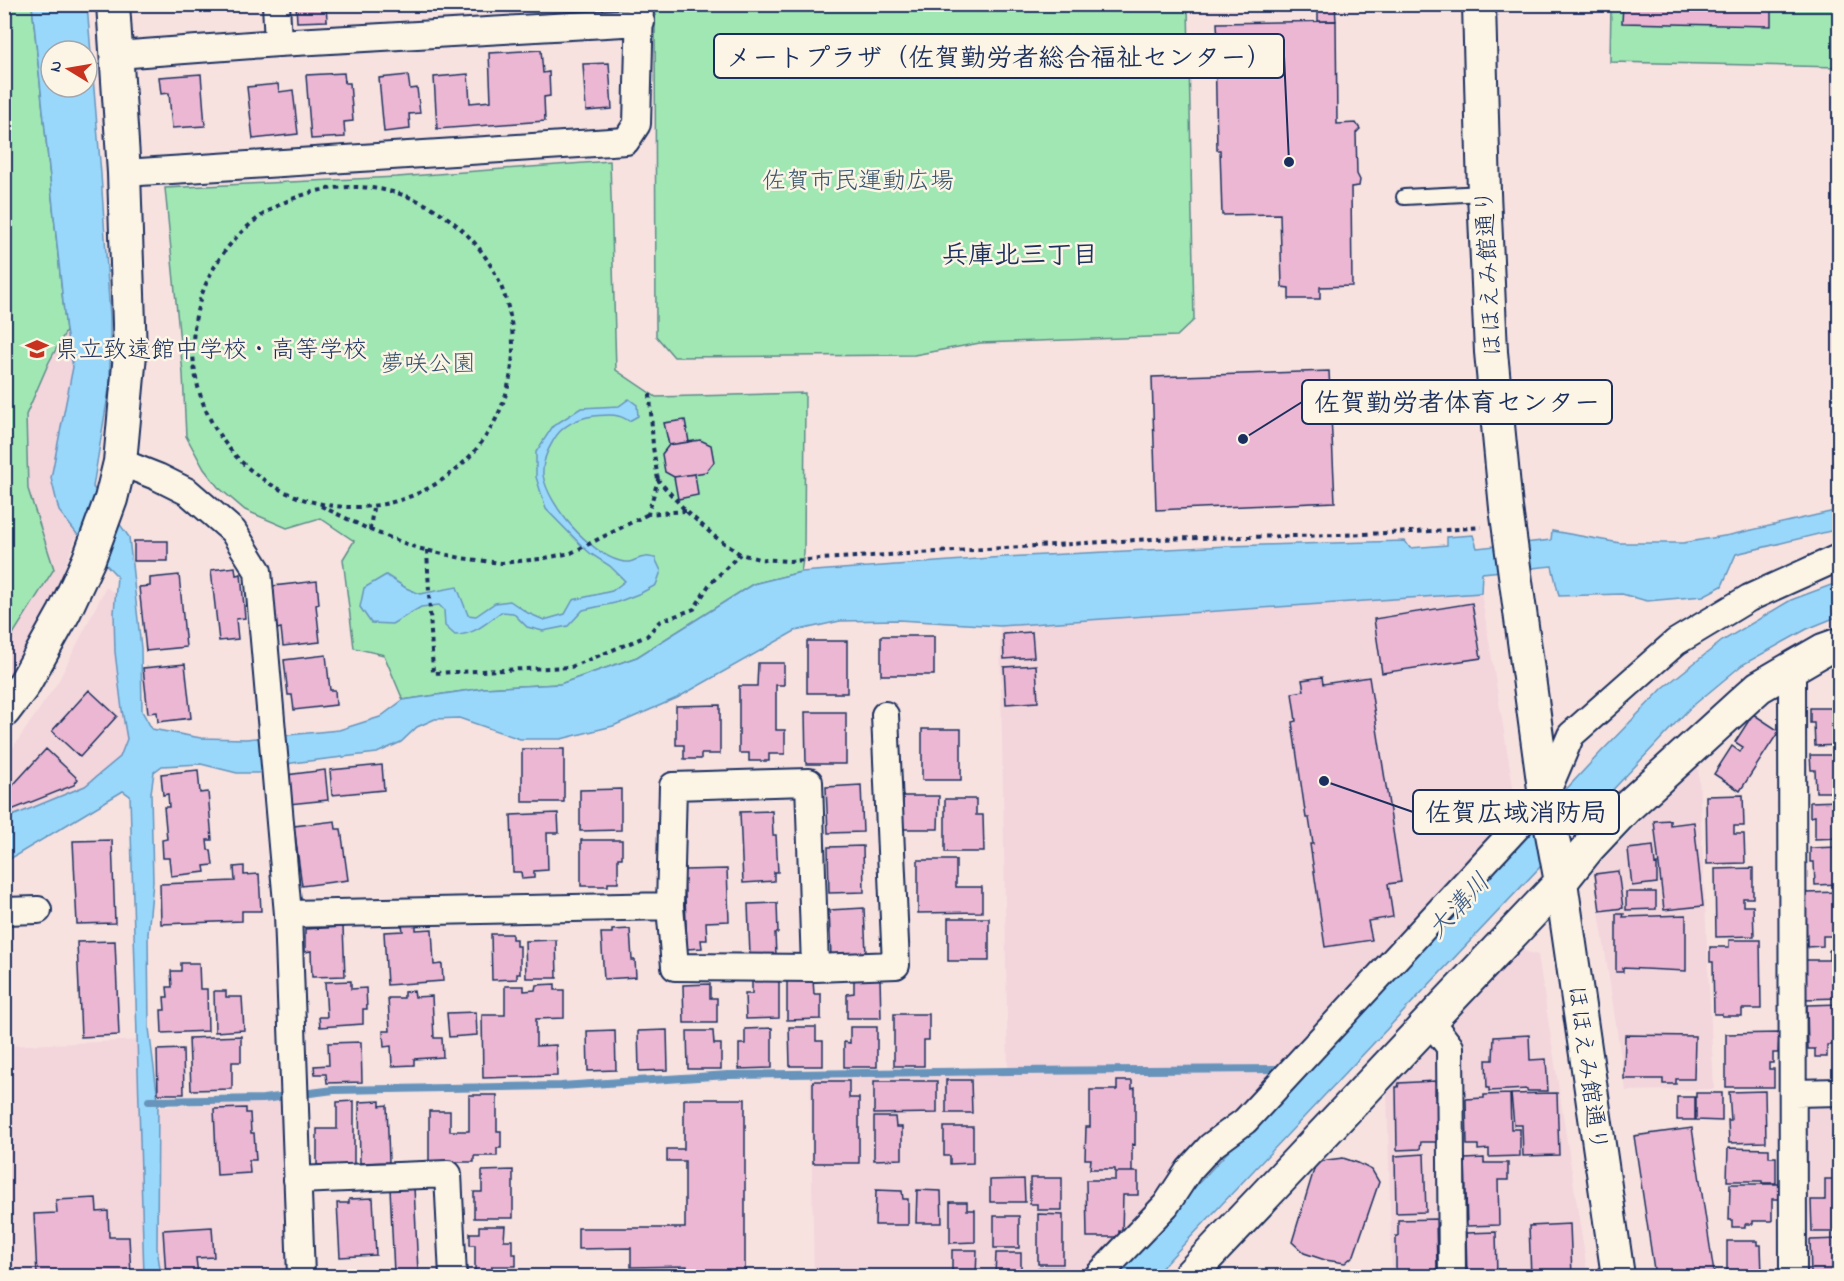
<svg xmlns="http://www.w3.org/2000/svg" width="1844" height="1281" viewBox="0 0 1844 1281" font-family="'Indie Flower','Klee One',sans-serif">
<rect width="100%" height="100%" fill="#f7e2e0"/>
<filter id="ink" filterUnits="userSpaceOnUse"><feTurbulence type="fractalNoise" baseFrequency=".0167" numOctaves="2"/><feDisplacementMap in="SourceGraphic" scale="12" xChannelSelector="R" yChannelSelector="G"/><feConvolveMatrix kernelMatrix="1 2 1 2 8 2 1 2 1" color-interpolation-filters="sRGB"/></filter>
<g filter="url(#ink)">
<path fill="#f3d5dc" d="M32,4L66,331L73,367L51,478L59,511L77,534L53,599L5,680L4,5Z
M106,587L115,593L114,613L115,652L122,710L127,739L120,757L85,786L5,819V759L58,682Z
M1481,593L1517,811L1086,1276H814L810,1075L1008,1071L1000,626Z
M1698,760L1714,1089L1626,1091L1593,871Z
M1521,950L1538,955L1588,1276H1392L1387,1089Z
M145,1040L148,1108L287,1099L292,1276H5L4,1046Z
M1839,1100V1276H1804L1802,1102Z"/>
<path fill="#a1e7b4" stroke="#5e8b89" stroke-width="1.5" d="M32,5L66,331L49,362L26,415L28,489L54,569L5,647L4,5Z
M655,5H1188L1194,320L1177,336L980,343L914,355L674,357L656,336Z
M1611,5H1839V67L1610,62Z
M610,161L616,370L656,397L805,393L804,553L801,572L753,584L637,657L560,684L484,688L403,700L384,655L354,648L343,559L354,541L320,518L287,528L245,510L218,487L204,469L186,436L183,374L165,188L397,177Z"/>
<path fill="#99d8fb" stroke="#6794bc" stroke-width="1.5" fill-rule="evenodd" d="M32,5H87L101,174L110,317V383L93,487L129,537L141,648L142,711L152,729L201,738L246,739L339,730L380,717L403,700L484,688L560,684L637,657L753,584L801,572L1004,557L1228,546L1405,541L1410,548L1447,545V537L1473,535L1477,548L1551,540L1552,531L1620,543H1683L1730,535L1839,510V529L1736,554L1722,586L1703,596L1647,601L1622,594L1559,596L1552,566L1482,573L1481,593L1000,626L898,620L840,621L795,631L677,698L613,726L561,739H520L459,718L435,719L417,727L401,742L377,753L292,763L258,773H237L201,764L162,766L154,772L151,793L153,882L148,934L149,1028L158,1100L157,1248L161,1276H144L130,796L123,791L5,862V819L85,786L120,757L127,739L122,710L115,652L114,613L117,576L77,534L59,511L51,478L73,367L66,331ZM51,51H87V87H51Z
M629,399L637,405L638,416L629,421C617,413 608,415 594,416C577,418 561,426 553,441C547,451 542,463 543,475C548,506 590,553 620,561C633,565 635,557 646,557C649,556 652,558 655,558L661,571L656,585L641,593L615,603L583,610L568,626L543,631L527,627L513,613L501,612C487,623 474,635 455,635L445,626L444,610L439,605L421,607L392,624L371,623L360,607L364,588L386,575L406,588L420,594L457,587L468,615L476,616L495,603L510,601L528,613L544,620L565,614L573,600L612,591L625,581L610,566L591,554L583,547L546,509L536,477V452L553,426L581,408L619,406Z
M1839,582V616L1807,629L1742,665L1689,709L1154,1276H1112L1600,753L1663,688L1722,641L1791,600Z"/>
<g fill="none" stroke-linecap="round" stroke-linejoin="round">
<path stroke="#6794bc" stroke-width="8" d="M149,1101L263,1099L334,1090L561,1086L728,1075L1008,1071L1278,1069"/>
</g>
<path fill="#ebb7d3" stroke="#1b2f5e" stroke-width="1.5" d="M296,4H326L327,21L297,22Z
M391,4H427V6L391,9Z
M502,4H558V9H502Z
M1318,4H1335L1336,21H1318Z
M1623,4H1771V26L1622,23Z
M1336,21L1337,124L1356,123L1360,129L1356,133L1357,174L1360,180L1359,186L1351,187L1352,286L1320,287V299H1289V288L1282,287L1280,214L1222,215L1220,150H1217L1215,43L1218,42L1217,23Z
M541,50L543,73L549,72L550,96L544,97L545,121L437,129L434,77L468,74L470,103L491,101L489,53Z
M609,63L612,109L586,111L583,64Z
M344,73L345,83H350L353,121L344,122L345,137L311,139L306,75Z
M201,74L205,126L172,128L169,93L161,94L159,77Z
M408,75L410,89L417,88L420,113L409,114L410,129L384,132L379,78Z
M278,84L279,92L293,90L298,134L253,139L247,87Z
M1329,371L1335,502L1156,510L1152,377Z
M685,420L689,442L669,445L664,423Z
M700,440L711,445L714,462L706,472L674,477L665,472L662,454L669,445Z
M695,474L698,495L678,499L674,477Z
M134,541H168V561H134Z
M235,567L236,575L241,574L245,618L236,619L238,639L219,641L211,570Z
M179,575L186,647L146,651L139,587L150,586V578Z
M317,581L319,604L316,605L320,642L283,646L281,628L277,629L273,586Z
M1472,603L1481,658L1382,673L1374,619Z
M1032,632L1034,657L1004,659L1003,634Z
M881,636H934V675H881Z
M807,641H847V693H807Z
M326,655L330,690H335L336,705L294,710L292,695H288L284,660Z
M758,663H784V685H776V730H785V754H769V761H749V753H739V686H757Z
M185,664L191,718L158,722L157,712L148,713L143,668Z
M1036,665L1038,702L1006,704L1004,667Z
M1322,677L1323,684L1369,677L1401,882L1388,884L1393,917L1368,921L1372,940L1325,947L1310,844H1313L1309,818H1306L1292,722L1296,721L1292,693L1304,691L1302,680Z
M89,690L117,716L80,757L52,731Z
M720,705V754H701V759H684V745H676V706Z
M1810,708H1839L1840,745L1815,746L1814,723H1810Z
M805,712H846V764H806Z
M1753,714L1779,731L1740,791L1714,774L1732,746L1740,752L1743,747L1735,742Z
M922,729H961V780H922Z
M46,749L78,779L74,785L4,813V795Z
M522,749H564V802H522Z
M1810,755H1839L1840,792H1816L1815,770H1811Z
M382,765L384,790L332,795L330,770Z
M198,770L200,793L208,792L212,840H207L208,850H211L213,865L204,866L205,872L171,876L169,858H163L162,840L167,839L164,807H169L168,794L163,795L161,774Z
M325,770L328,800L289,804L286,775Z
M861,785L863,832L828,833L826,787Z
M621,789V830L580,831V790Z
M1743,795L1744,826H1734V834H1744L1745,863L1707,864L1706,796Z
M903,796H939L938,829H903Z
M945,799H976V815H983L984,852H945Z
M1839,801L1840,838L1815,839V816L1810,817V802Z
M772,811L773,835H776L778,872H774V881L743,883L740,812Z
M558,813L559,833H547L548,870L534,871V878L522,879L521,872H513L511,815Z
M1670,820V825L1694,822L1703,906L1664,910L1654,821Z
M335,821L336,829H341L348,880L302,886L294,826Z
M112,840L115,923L77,924L73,841Z
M581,840H622V858H618V883H608V886H581Z
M863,846L864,892L829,893L828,847Z
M1653,846L1655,865L1657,864V883L1632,886L1628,849Z
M1839,847L1840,884L1815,885L1814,862H1810V848Z
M918,860H956V887H982V912L918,913Z
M244,866V875L259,874L261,911H242V921L161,924L160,884L235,881L234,867Z
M1753,868V898H1743V906H1753L1754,936L1716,937L1715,869Z
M727,869L729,921L706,922L707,940H701L702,948L687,949L684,870Z
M1618,871L1623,908L1600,911L1595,874Z
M1626,892H1656V909L1626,910Z
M1840,892L1838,936H1823V946L1807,947L1805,893Z
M777,903L778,933H775L776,955L750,956L748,904Z
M864,908L866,954L831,956L829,910Z
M1616,914H1624L1623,917L1686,915V971L1623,968V972H1616Z
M948,918H989V961H948Z
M416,924V930L432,929L434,965L442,964L443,981L387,985L384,932L403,931L402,925Z
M343,927L345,976L312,977L311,951L305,952V929Z
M630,929L632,960H635L636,977L604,979L601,933H612V930Z
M491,934H512V939H516V946H520V974H517V979L492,980Z
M556,940L557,978H526L525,941Z
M1729,940H1760L1761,1009H1742V1016H1722V1014H1714L1713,962H1710V947H1729Z
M115,941L119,1035L81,1037L77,942Z
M1829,950H1840V998L1804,999L1803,960H1829Z
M181,963H199L200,989H207L208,1031L162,1033L161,1010H165L164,997H168L167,987H172L171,971H181Z
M779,978V1018L746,1019L745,994H752V979Z
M854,978H880L881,1018H847V994L854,993Z
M813,980L814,994H821V1019L787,1020V981Z
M351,981V989L366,988L367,1009H363V1024L320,1027L319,1017H327L325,982Z
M555,984V990H564V1018L536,1019V1046L556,1045L557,1076L483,1078L482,1015H505V986H524V991L535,990L536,985Z
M710,984V998H717V1023H684L683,985Z
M214,991H226V997H242L244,1030L215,1032Z
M414,991L415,997L432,996L434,1038H442L443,1057L414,1059V1065L392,1066L391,1046L384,1047L383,1031H390L388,998H404V992Z
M1840,1004V1045H1827V1057H1815V1049H1808L1807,1005Z
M476,1012L477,1035L449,1037L447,1013Z
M894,1014H929V1040H924V1066H894Z
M789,1027H816V1041H823V1066H790Z
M850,1027H877V1067H844V1042L850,1043Z
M772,1028V1068L739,1069V1044H745V1029Z
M615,1030L616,1070L588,1071L587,1031Z
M667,1030L668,1070L639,1071L638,1031Z
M687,1031H713L714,1044H721V1069H688Z
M1779,1033L1778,1053H1773V1063H1769V1069H1774V1087H1726V1034Z
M1529,1035L1530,1060L1546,1059L1548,1091H1527V1089L1489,1091V1088H1487L1486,1060H1493L1494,1037Z
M1625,1035L1695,1036L1694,1079H1676V1084H1663V1079H1624Z
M241,1036V1062H232V1089L191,1090L189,1038Z
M361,1042L362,1082L327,1083L326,1074H315L314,1066L329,1065L328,1043Z
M183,1049L184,1094H158L157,1050Z
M946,1080H971L972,1113H946Z
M813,1081H849V1098H859V1163H813Z
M874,1081H937V1113L874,1114Z
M1117,1081H1132V1089L1135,1088V1145L1132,1144V1172H1115V1169H1090L1091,1159H1085L1086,1127H1090V1090H1117Z
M1435,1081V1101L1440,1100V1121H1436V1142H1421L1420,1149L1397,1150L1396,1087H1398L1399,1083Z
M1765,1091L1766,1142L1729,1143L1728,1120H1731L1729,1092Z
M1557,1093L1559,1155L1523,1156L1522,1125H1514L1511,1094Z
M1696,1093H1722V1121L1696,1120Z
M1510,1094L1511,1129H1520V1156L1489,1157V1149L1478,1150V1145H1467L1466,1099L1484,1098V1095Z
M469,1095H497V1131H501V1148H497V1156H474V1162H429V1111H450V1131H469Z
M1677,1097H1695V1120H1677Z
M684,1099H745V1276H687V1266L631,1267V1248L578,1249V1228H685V1161H667V1149H684Z
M354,1101V1165H317V1129H337V1102Z
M380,1101V1106L387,1105L389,1162L360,1163L359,1102Z
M246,1108V1113H250L251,1133H254L256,1160H249L250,1173L217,1175L214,1109Z
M874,1117H895L896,1127H902V1159L874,1160Z
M944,1127H973V1163L950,1164V1156H944Z
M1692,1128L1714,1273L1689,1276H1655L1634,1136Z
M1728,1148L1769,1149V1157H1776V1183H1762V1181H1727Z
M1424,1154L1426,1212L1396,1213L1395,1156Z
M1343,1158L1358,1163L1372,1170L1379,1182L1354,1255L1345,1263L1325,1260L1304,1253L1292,1242L1316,1163L1327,1160Z
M1484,1158V1163H1508V1180H1498L1499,1225L1467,1226L1465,1159Z
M513,1170V1218H474V1192H482V1171Z
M1115,1172H1138V1195H1123L1122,1232L1119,1231V1237H1087L1086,1180H1115Z
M1030,1178H1062V1210H1037V1204H1030Z
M1024,1179L1025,1202H990V1180Z
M1825,1179H1840V1232H1812L1811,1200H1825Z
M1730,1184H1779V1199H1772V1221H1753V1224H1745V1227H1732V1220H1729Z
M414,1187L418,1272L394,1273L390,1188Z
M876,1190L902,1191L903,1199H908V1225H875Z
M917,1190L941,1191L942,1223H916Z
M96,1198L97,1212L108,1211L109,1237H129L131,1276H37L34,1214L57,1213L56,1200Z
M373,1198L376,1255L340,1257L337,1203H349V1199Z
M950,1202H967V1210H975V1242L950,1243Z
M1038,1214L1063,1215V1264H1038Z
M994,1216H1019V1248H994Z
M1436,1219L1437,1271H1417V1276H1402V1271L1396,1272V1236H1398V1220Z
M1570,1224L1572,1276H1531L1529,1226Z
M479,1226H505L504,1240H512V1254H516V1266H492L491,1272H475V1245H470V1233H479Z
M212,1227L214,1257L196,1258L198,1275L166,1276L163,1230Z
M1496,1232L1497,1276H1467L1466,1233Z
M1840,1239V1273L1811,1274L1810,1240Z
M1727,1241H1757V1245H1761L1762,1276H1727Z
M952,1250H977L976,1276H952Z
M996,1253H1021V1276H995Z
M1038,1268H1063V1276H1038Z"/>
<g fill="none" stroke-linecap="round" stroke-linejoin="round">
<g stroke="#1b2f5e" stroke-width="18">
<path id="service" d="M1404,197L1484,193"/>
</g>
<g stroke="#1b2f5e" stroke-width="30">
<path id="minor" d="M276,4L278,43
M117,55L278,43L641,22
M124,173L626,141L637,124L640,4
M120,462L158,477L188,492L233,531L258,571L288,914L301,1276
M1792,667L1793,1276
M809,782L815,968L675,967L670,906L673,786Z
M4,911L38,910
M288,914L670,906
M815,968L896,965L885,715
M1430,1021L1450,1047L1452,1276
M1794,1093L1840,1092
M297,1180L448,1174L453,1276
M1098,1276L1166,1205L1189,1170L1211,1146L1245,1121L1519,825L1545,796L1571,735L1676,642L1749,598L1840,557"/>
</g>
<g stroke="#1b2f5e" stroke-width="36">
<path id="tertiary" d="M1479,4L1484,193L1491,352L1506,508L1545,796L1561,882L1618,1276
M4,711L23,686L64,613L89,559L111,499L120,462L130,354L124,173L113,4
M1189,1276L1561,882L1589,847L1625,809L1759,687L1823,650L1840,644"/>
</g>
<path stroke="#1b2f5e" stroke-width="4" stroke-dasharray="4.5 4.5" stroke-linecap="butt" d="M193 347a160 160 0 1 1 320 0a160 160 0 1 1-320 0Z
M650,394L653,447L658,480
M321,506L370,530L417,548L461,558L501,563L540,559L571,553L648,514
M686,511L648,514L658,480L686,511L714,536L740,554L759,559L789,561L1153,539L1341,535L1434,531L1481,527
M370,530L373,508
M427,550L433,673L571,667L647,636L659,622L694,609L709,585L740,554"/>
<use href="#service" stroke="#fcf5e5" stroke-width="14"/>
<use href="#minor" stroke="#fcf5e5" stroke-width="26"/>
<use href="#tertiary" stroke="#fcf5e5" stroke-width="32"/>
</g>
</g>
<defs>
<g id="school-bare" transform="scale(1.8)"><path d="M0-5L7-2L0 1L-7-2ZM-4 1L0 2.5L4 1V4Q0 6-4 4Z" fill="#c8321e" stroke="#fcf5e5" stroke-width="2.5" paint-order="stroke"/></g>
</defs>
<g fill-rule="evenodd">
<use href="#school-bare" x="37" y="349"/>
</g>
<g text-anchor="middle" stroke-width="5" stroke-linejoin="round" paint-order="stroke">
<g font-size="24" fill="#36546f" stroke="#fcf5e5">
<text x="858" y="188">佐賀市民運動広場</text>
<text x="428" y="371">夢咲公園</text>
</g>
<g font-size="24" fill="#1b2f5e" stroke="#fcf5e5">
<text transform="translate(1488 273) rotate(-93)" y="8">ほほえみ館通り</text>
<text transform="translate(1588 1068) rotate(82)" y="8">ほほえみ館通り</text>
</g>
<g font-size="24" fill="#1b2f5e" stroke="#fcf5e5" text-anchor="start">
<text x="55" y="357">県立致遠館中学校・高等学校</text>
</g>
<g font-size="26" font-weight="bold" fill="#1b2f5e" stroke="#fcf5e5">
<text x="1020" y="263">兵庫北三丁目</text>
</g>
<g font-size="26" font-style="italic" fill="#3a5985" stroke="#fcf5e5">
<text transform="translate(1458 905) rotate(-47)" y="9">大溝川</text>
</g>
</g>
<path fill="none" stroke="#1b2f5e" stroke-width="2" d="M1289 162L1284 56M1243 439L1302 402M1324 781L1413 812"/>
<g fill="#1b2f5e" stroke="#fcf5e5" stroke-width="2">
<circle cx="1289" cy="162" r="6"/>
<circle cx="1243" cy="439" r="6"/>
<circle cx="1324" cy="781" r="6"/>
</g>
<g fill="#fcf5e5" stroke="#1b2f5e" stroke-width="2">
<rect x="714" y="34" width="570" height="44" rx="6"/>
<rect x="1302" y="380" width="310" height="44" rx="6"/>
<rect x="1413" y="790" width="206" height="44" rx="6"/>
</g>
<g font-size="26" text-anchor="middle" font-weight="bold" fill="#1b2f5e">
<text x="999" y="66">メートプラザ（佐賀勤労者総合福祉センター）</text>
<text x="1457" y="411">佐賀勤労者体育センター</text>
<text x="1516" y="821">佐賀広域消防局</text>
</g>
<rect width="1844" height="1281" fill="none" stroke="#fcf5e5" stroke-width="24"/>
<rect x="12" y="12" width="1820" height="1257" fill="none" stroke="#1b2f5e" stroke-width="2" filter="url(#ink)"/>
<g transform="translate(69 69) rotate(281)"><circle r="28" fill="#fcf5e5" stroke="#a2a6af" stroke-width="1.5"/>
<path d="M0-4.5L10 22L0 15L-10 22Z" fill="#c8321e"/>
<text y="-9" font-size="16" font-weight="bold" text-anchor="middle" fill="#1b2f5e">N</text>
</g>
</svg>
